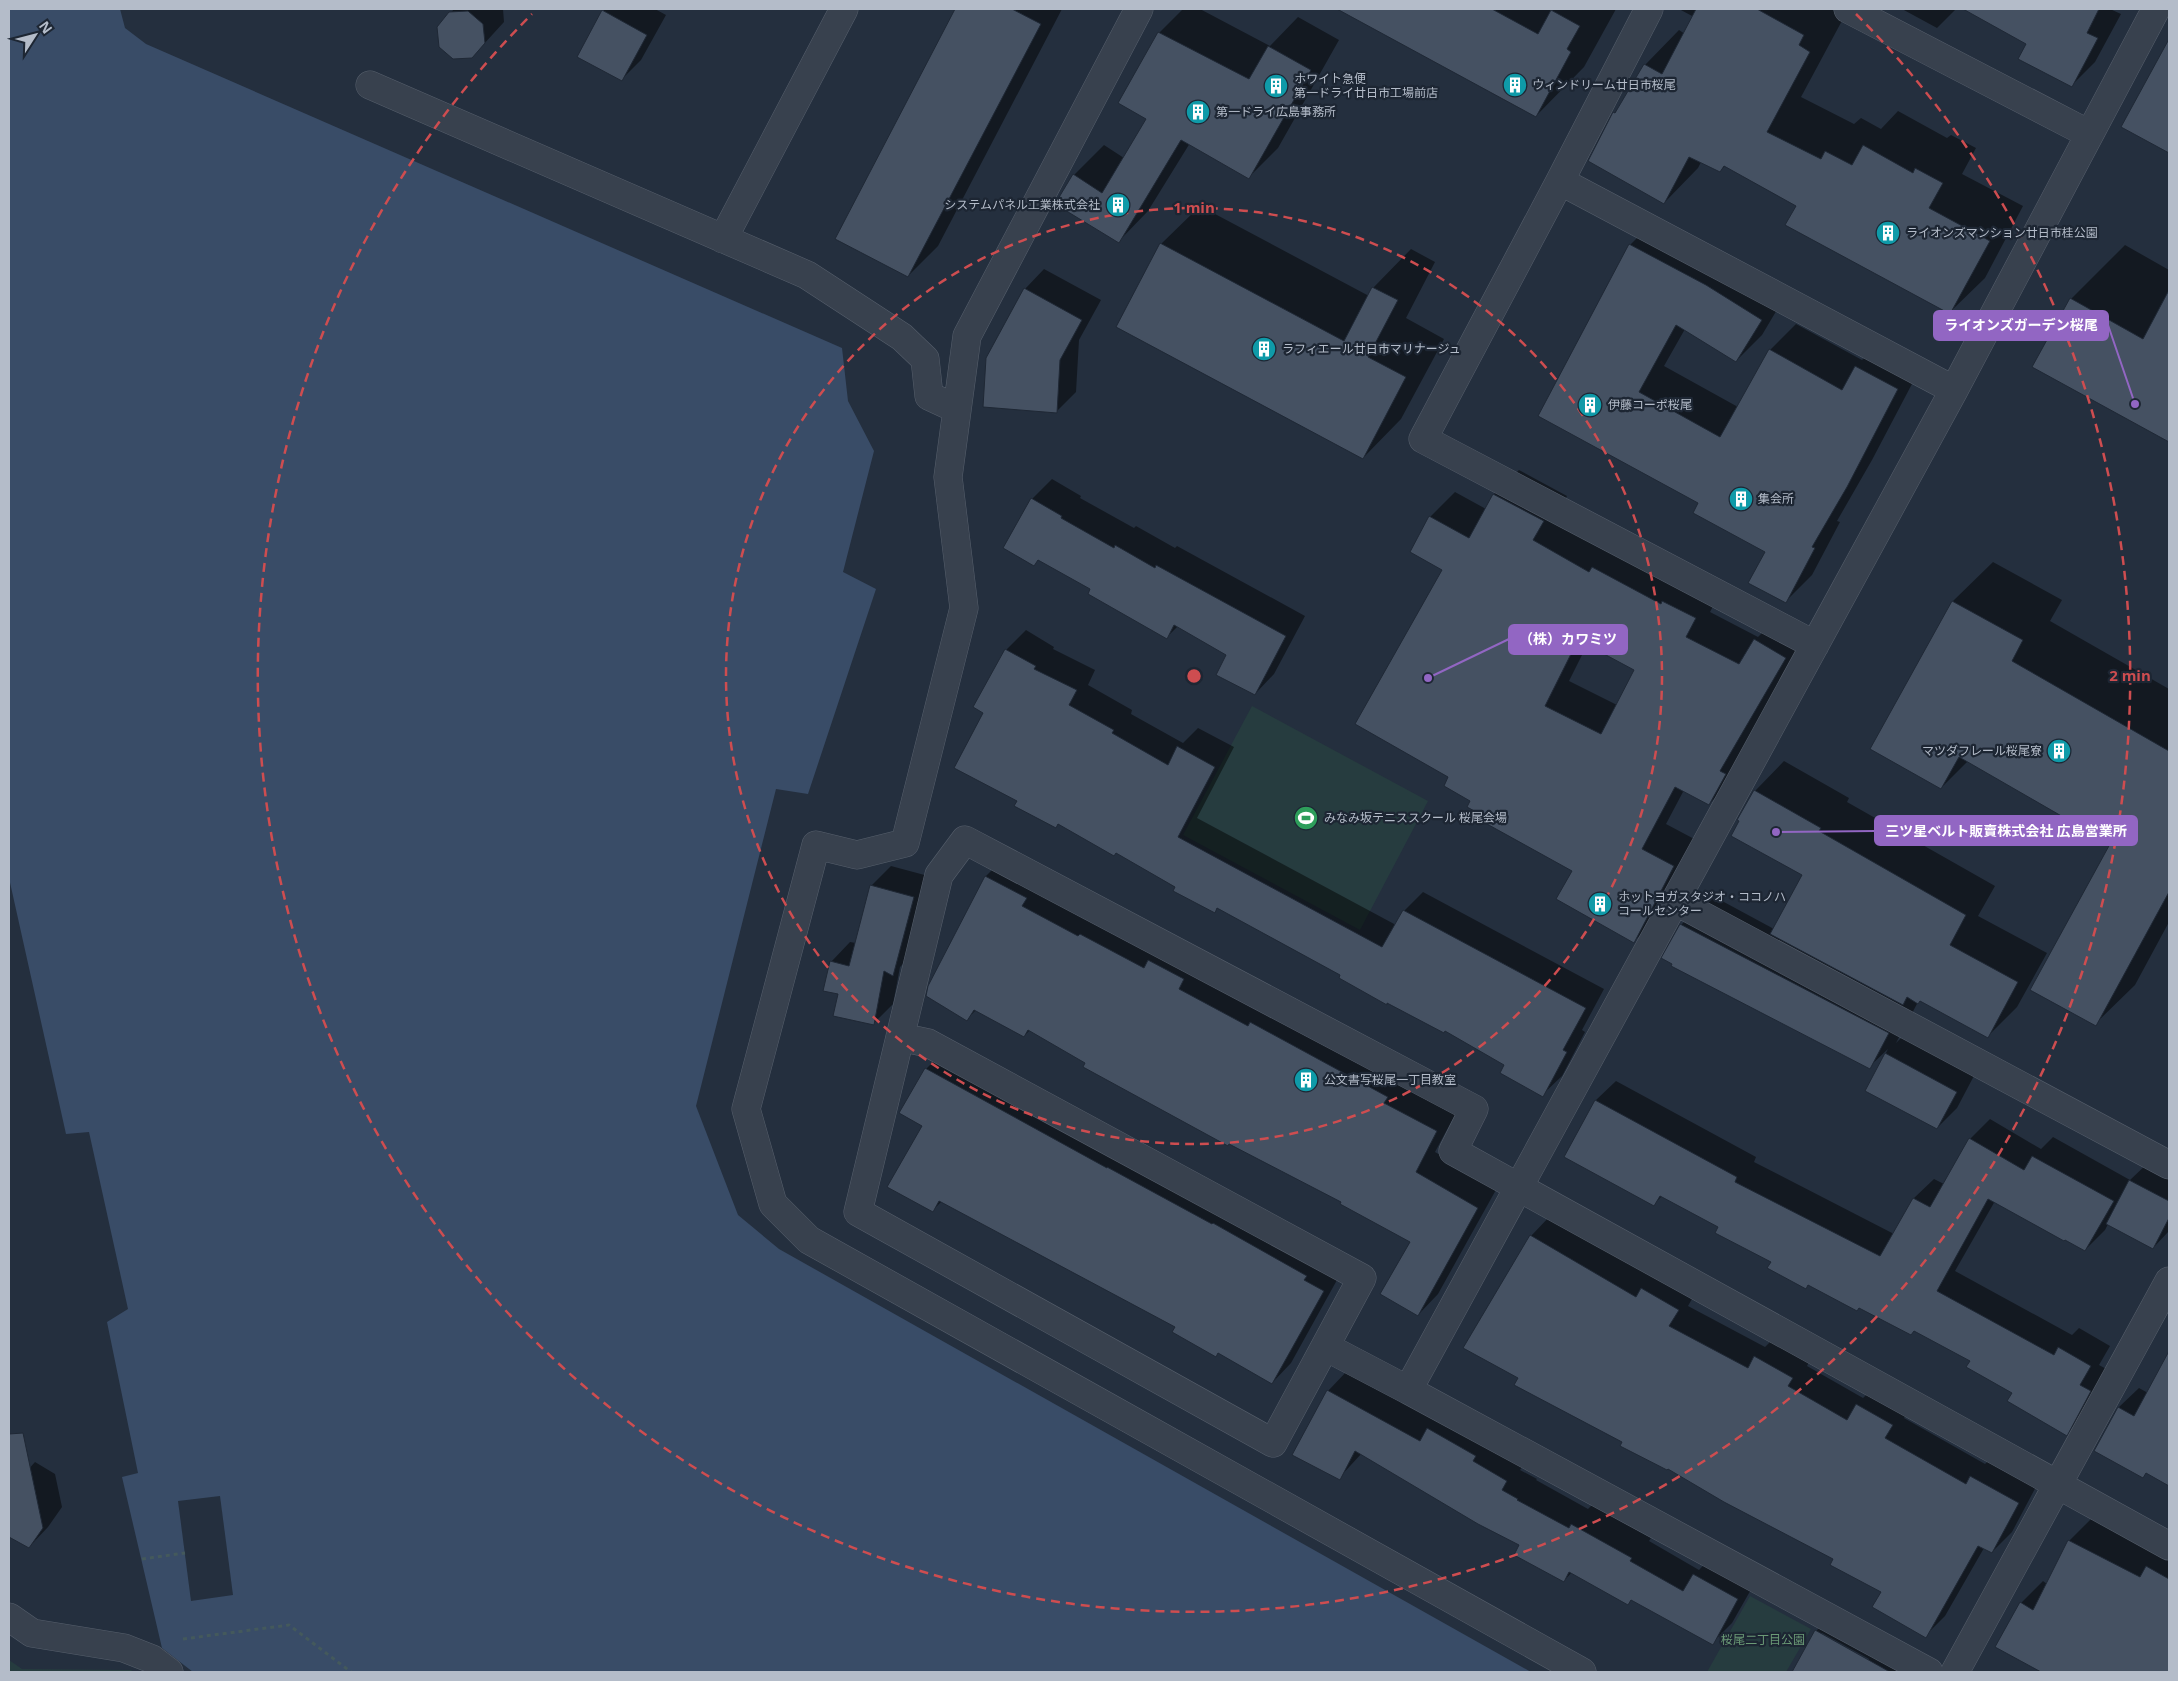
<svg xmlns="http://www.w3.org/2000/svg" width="2178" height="1681" viewBox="0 0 2178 1681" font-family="'Open Sans','Noto Sans JP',sans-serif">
<rect width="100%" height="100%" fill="#242f3e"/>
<path fill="#263c3f" d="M1252,706L1428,801L1360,930L1183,835Z
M1750,1596L1811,1629L1786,1672H1707Z
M9,1660L22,1669L131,1670L134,1672H9Z"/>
<path fill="#394c67" d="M9,9H120L125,28L146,44L842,348L848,401L874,451L843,572L876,589L808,794L776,789L696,1106L738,1215L779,1249L1531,1672H193L162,1648L122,1477L138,1473L107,1322L128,1309L89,1132L66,1134L9,878Z"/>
<path fill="#242f3e" d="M220,1496L233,1595L191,1601L178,1501Z"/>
<path fill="#0007" fill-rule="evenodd" d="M454,9H503L504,22L472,57L438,28Z
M605,9H655L666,15L641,60L621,80L603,11Z
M957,9H1062L938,246L908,276L837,238Z
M1183,9H1200L1270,46L1298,17L1339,40L1278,148L1248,178L1190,143L1148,211L1119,241L1057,203L1074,175L1104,145L1124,158L1148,119L1119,102L1159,33Z
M1340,9H1616L1584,67L1536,116Z
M1679,9H1834L1833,10L1844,17L1801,97L1854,124L1861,118L1881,129L1898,111L1947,138L1951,135L1976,148L1962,174L2023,206L1985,278L1950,312L1797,206L1726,165L1720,171L1701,162L1698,168L1664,203L1614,113L1619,108L1645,65L1679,30L1685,34L1694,17Z
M1902,9H1956L1937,28Z
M1965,9H2110L2121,14L2095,62L2071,86L2027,43Z
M2169,42V152L2123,127Z
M1200,206L1369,296L1373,288L1411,249L1435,262L1406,318L1444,339L1401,419L1363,458L1161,244Z
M1656,219L1787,293L1762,335L1736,361L1685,329L1664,366L1738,407L1770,350L1796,324L1862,360L1882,341L1923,363L1872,460L1837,521L1840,522L1812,575L1786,601L1766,551L1700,502L1539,415L1630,245Z
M2125,245L2169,270V440L2034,366L2071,299Z
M1044,269L1101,300L1079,340L1076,392L1056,412L1025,289Z
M1519,470L1567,496L1557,515L1720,593L1710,612L1758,637L1780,615L1810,633L1734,779L1709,804L1684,790L1666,824L1698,841L1659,917L1634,941L1574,871L1491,818L1450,777L1444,569L1430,517L1455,492L1486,509L1494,494ZM1588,643L1636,669L1617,705L1569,681Z
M1052,479L1081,496L1080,498L1134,528L1136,526L1175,548L1177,546L1305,616L1274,674L1255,694L1228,655L1178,626L1166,638L1092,589L1039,559L1034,564L1032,499Z
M1993,562L2062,600L2050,621L2169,689V922L2135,985L2095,1024L2112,843L1968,761L1941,788L1872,749L1953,601Z
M1026,630L1054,647L1053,649L1095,670L1088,685L1132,710L1131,714L1183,743L1198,728L1234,747L1197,818L1396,925L1404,911L1423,892L1604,989L1582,1030L1585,1032L1562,1076L1542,1095L1506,1064L1218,907L1214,911L1117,852L1059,823L1056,826L1019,801L985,712L1006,650Z
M1784,761L1849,798L1847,802L1995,886L1978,916L2047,953L2017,1007L1988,1036L1921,1000L1918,1002L1896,1043L1905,1034L1976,1072L1957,1108L1937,1128L1866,1091L1888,1049L1869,1067L1663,958L1681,925L1711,895L1774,929L1804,874L1755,791Z
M1006,856L1457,1111L1435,1152L1497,1188L1438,1294L1418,1315L1412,1241L1343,1201L1030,1030L1024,1036L976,1010L967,1019L986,876Z
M891,866L932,877L912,955L900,967L893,1004L873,1024L840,993L831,962L850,942L856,943L871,886Z
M946,1049L1342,1271L1291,1363L1272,1383L1219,1352L1216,1355L1176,1326L942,1201L932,1211L923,1126L926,1069Z
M1616,1081L1756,1157L1754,1162L1894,1234L1914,1198L1934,1179L1944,1184L1970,1139L1990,1119L2041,1149L2053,1137L2130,1180L2150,1161L2169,1171V1231L2153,1248L2108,1224L2105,1230L2085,1250L1995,1201L1955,1271L2072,1335L2079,1328L2110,1346L2099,1365L2110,1371L2086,1414L2066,1434L1971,1360L1915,1330L1860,1307L1772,1262L1720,1226L1662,1196L1654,1204L1566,1156L1596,1100Z
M1550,1216L1697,1290L1688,1306L1765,1347L1775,1337L1811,1358L1807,1366L1863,1398L1877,1385L1912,1405L1904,1418L1985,1464L1991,1458L2038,1483L2012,1532L1992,1552L1984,1548L1945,1616L1925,1636L1883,1591L1835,1559L1624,1442L1519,1377L1531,1236Z
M2169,1354V1484L2147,1472L2143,1476L2095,1451L2119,1407L2139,1388L2148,1393Z
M1347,1371L1526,1461L1520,1470L1537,1479L1536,1480L1588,1509L1592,1505L1651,1538L1649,1541L1699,1570L1713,1555L1757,1579L1732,1623L1712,1643L1632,1599L1628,1604L1572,1572L1564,1581L1521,1545L1362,1453L1339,1478L1328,1391Z
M35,1462L55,1474L62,1507L48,1527L29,1547L9,1535V1491Z
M2091,1519L2169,1545V1672H2043L1997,1647L2021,1603L2043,1581L2047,1584L2069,1541Z
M1839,1609L1920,1672H1794L1816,1631ZM1822,1633L1869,1659L1868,1662L1822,1636Z"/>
<path fill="#455162" stroke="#1f2835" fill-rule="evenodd" d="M955,9H1012L1041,24L908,277L835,239Z
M1337,9H1492L1538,34L1551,10L1580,26L1567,49L1571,52L1536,117Z
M1696,9H1757L1804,35L1799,45L1810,52L1767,132L1821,159L1825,151L1852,165L1863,145L1913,173L1915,168L1943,183L1929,208L1990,241L1950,314L1785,225L1796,206L1724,166L1720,172L1689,157L1664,204L1588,161L1613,112L1615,113L1644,64L1662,74Z
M1963,9H2099L2087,33L2098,38L2072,87L2018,59L2026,44Z
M602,10L647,35L622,81L577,57Z
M468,11L483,24L485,43L472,58L453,59L439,47L437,27L449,12Z
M1158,32L1249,79L1268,46L1311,70L1249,179L1181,140L1119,243L1055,204L1073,174L1102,193L1146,119L1118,103Z
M2169,39V153L2121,127Z
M1160,243L1344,341L1372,287L1398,300L1368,357L1406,377L1363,459L1116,327Z
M1629,244L1706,285L1762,320L1736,362L1676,325L1639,392L1720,437L1769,349L1842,390L1855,366L1898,389L1847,487L1812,547L1815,548L1786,603L1748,583L1765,552L1693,513L1698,503L1538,416Z
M1024,288L1082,320L1060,360L1057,413L983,407L986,358Z
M2169,290V442L2032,367L2070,298L2143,339Z
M1493,494L1544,521L1533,540L1589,572L1592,567L1661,604L1662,601L1696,618L1686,637L1739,664L1754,639L1786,658L1720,771L1726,774L1709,805L1675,787L1642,849L1674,866L1634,943L1556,899L1572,871L1487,824L1489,819L1467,807L1470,801L1444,786L1448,777L1355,724L1442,570L1410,552L1429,516L1469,538ZM1578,640L1634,670L1601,734L1545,706Z
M1031,498L1062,516L1061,518L1114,548L1115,545L1155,568L1156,565L1286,636L1255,695L1216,675L1226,655L1174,625L1167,639L1088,594L1090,589L1038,560L1034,566L1003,548Z
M1952,601L2023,640L2012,661L2169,751V892L2096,1026L2030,990L2110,844L1959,757L1941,789L1870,749Z
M1005,649L1036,666L1034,669L1077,690L1069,705L1114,730L1112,733L1168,765L1177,746L1215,767L1178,837L1382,947L1403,910L1586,1008L1563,1050L1567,1052L1543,1097L1500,1073L1504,1065L1445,1031L1444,1033L1387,1003V1005L1339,978L1340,975L1217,908L1215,913L1173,891L1175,887L1116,853L1114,856L1058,824L1056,828L1014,806L1017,801L954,768L983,713L973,707Z
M1754,790L1821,828L1819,831L1966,915L1950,945L2018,982L1988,1038L1920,1001L1918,1004L1907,997L1903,1005L1770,934L1802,875L1731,836L1739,821L1737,820Z
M985,876L1027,898L1022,906L1078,936L1080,934L1144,968L1148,960L1184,979L1179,989L1248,1026L1250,1022L1388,1097L1384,1103L1437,1131L1416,1172L1478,1208L1418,1316L1380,1294L1410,1242L1340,1204L1341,1202L1229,1144L1228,1146L1083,1067L1085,1063L1028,1030L1024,1037L974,1010L967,1021L926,996L928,986Z
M870,885L914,897L893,976L884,971L874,1025L833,1016L838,994L823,991L830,961L849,966Z
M1680,924L1889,1033L1870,1069L1671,966L1672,964L1661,958Z
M1885,1053L1957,1092L1937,1129L1865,1091Z
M925,1068L1107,1168V1167L1212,1224L1213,1223L1307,1276L1304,1280L1324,1291L1272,1384L1218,1353L1216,1357L1172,1332L1175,1327L939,1201L933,1212L887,1187L922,1126L899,1113Z
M1595,1100L1737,1177L1735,1182L1880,1256L1913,1198L1930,1207L1969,1138L2024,1170L2032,1156L2114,1201L2085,1251L2065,1240L2064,1241L1988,1199L1937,1291L2054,1355L2058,1347L2091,1366L2080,1385L2091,1391L2067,1436L2007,1401L2012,1393L1966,1367L1970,1361L1914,1331L1911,1335L1859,1308L1857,1311L1808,1285L1806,1289L1767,1268L1771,1262L1715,1233L1718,1227L1660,1196L1654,1206L1564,1157Z
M2129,1180L2169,1201V1218L2153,1249L2106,1224Z
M1530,1235L1636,1297L1641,1288L1679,1310L1669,1326L1748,1368L1754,1356L1793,1378L1788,1386L1847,1420L1856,1404L1893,1425L1885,1438L1966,1484L1970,1476L2019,1503L1992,1553L1978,1546L1926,1638L1872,1607L1881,1592L1830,1565L1833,1559L1724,1502L1668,1469L1667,1470L1620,1446L1622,1442L1514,1385L1518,1378L1463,1348Z
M2169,1351V1486L2146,1473L2143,1478L2094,1451L2118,1407L2134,1416Z
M1327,1390L1420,1441L1427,1428L1476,1456L1473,1461L1507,1481L1502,1490L1518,1499L1517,1500L1569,1528L1571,1524L1632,1558L1630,1561L1683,1591L1693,1574L1738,1599L1713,1645L1631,1600L1628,1605L1569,1572L1564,1582L1514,1555L1519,1545L1478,1524L1355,1451L1340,1480L1292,1455Z
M23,1433L43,1528L29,1548L9,1537V1434Z
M2068,1540L2140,1577L2146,1566L2169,1579V1672H2041L1995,1647L2020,1602L2033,1610Z
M1815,1630L1890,1672H1792Z"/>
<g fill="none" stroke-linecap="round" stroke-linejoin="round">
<g stroke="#565f6c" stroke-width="29">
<path id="minor" d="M1139,9L967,336L948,477L964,608L905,843L857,855L816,845L746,1109L773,1204L809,1240L1582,1672
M1649,9L1560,181L1423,439L1815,645
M1848,9L2089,134
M370,85L807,275L902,337L925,359L929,396L957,409
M1560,181L1954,390
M723,239L844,9
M1675,901L2169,1165
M900,1037L928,1043L1362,1278L1273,1443L858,1212L939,875L965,840L1474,1109L1453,1151L2169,1546
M1326,1347L1408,1390
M9,1617L32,1633L124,1648L152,1659L169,1672
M1929,1672L1408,1390L1954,390L2156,9
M1955,1672L2169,1281"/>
</g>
<path stroke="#44595c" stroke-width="3" stroke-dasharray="4 4" stroke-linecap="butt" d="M142,1559L185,1553
M183,1639L289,1625L351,1672"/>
<use href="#minor" stroke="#38414e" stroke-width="28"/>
</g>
<g fill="none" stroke="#ce4d50" stroke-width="2.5" stroke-dasharray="9 6">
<circle cx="1194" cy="676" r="468"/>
<path d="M1856 14A936 936 0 1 1 532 14"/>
</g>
<defs>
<g id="building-disc" transform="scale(1.25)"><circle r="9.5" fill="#0f9aa8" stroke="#1d2633"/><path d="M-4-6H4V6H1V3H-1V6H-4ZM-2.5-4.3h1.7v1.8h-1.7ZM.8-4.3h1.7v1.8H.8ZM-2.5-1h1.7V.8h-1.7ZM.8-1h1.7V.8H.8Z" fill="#fff"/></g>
<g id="stadium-disc" transform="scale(1.25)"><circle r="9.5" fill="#2e9e5b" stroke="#1d2633"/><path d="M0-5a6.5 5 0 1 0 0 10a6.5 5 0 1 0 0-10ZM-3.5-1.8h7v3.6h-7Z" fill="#fff"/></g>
</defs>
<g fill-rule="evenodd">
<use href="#building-disc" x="1515" y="85"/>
<use href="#building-disc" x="1276" y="86"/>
<use href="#building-disc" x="1198" y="112"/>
<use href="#building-disc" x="1118" y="205"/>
<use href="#building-disc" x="1888" y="233"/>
<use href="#building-disc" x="1264" y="349"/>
<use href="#building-disc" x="1590" y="405"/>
<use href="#building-disc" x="1741" y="499"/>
<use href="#building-disc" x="2059" y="751"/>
<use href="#stadium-disc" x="1306" y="818"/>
<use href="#building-disc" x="1600" y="904"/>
<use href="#building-disc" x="1306" y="1080"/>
</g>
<g text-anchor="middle" stroke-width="4.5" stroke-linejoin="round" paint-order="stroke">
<g font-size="12" fill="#b4bcc9" stroke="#1d2633" text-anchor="start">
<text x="1294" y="83">ホワイト急便<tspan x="1294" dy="14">第一ドライ廿日市工場前店</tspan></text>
<text x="1532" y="89">ウィンドリーム廿日市桜尾</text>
<text x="1216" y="116">第一ドライ広島事務所</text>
<text x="1100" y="209" text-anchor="end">システムパネル工業株式会社</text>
<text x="1906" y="237">ライオンズマンション廿日市桂公園</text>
<text x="1282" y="353">ラフィエール廿日市マリナージュ</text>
<text x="1608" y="409">伊藤コーポ桜尾</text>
<text x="1758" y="503">集会所</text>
<text x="2042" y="755" text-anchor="end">マツダフレール桜尾寮</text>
<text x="1324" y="822">みなみ坂テニススクール 桜尾会場</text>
<text x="1618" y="901">ホットヨガスタジオ・ココノハ<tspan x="1618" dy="14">コールセンター</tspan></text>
<text x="1324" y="1084">公文書写桜尾一丁目教室</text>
</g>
<g font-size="12" fill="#6b9a76" stroke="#1d2633">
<text x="1763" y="1644">桜尾二丁目公園</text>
</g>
</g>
<circle cx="1194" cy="676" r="8" fill="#ce4d50" stroke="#1d2633" stroke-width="2.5"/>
<g font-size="15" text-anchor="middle" font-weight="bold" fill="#ce4d50" stroke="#1d2633" stroke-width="4.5" stroke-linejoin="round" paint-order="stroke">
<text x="1194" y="213">1 min</text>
<text x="2130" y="681">2 min</text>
</g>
<path fill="none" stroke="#9266c3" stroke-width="2" d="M2135 404L2108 325M1428 678L1509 639M1776 832L1875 831"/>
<g fill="#9266c3" stroke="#1d2633" stroke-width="2">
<circle cx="2135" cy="404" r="5"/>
<circle cx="1428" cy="678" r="5"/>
<circle cx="1776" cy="832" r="5"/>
</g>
<g fill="#9266c3" stroke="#9266c3" stroke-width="2">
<rect x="1934" y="311" width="174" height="29" rx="5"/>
<rect x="1509" y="625" width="118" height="29" rx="5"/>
<rect x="1875" y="816" width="262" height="29" rx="5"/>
</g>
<g font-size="14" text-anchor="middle" font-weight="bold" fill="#fff">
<text x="2021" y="330">ライオンズガーデン桜尾</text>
<text x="1568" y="644">（株）カワミツ</text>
<text x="2006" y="836">三ツ星ベルト販賣株式会社 広島営業所</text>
</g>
<rect width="2178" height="1681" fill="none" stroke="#b4bcc9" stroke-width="20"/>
<g transform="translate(35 35) rotate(54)" stroke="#1d2633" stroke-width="4" paint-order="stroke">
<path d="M0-4L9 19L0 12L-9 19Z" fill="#b4bcc9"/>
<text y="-8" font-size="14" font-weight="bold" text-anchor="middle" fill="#b4bcc9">N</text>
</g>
</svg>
